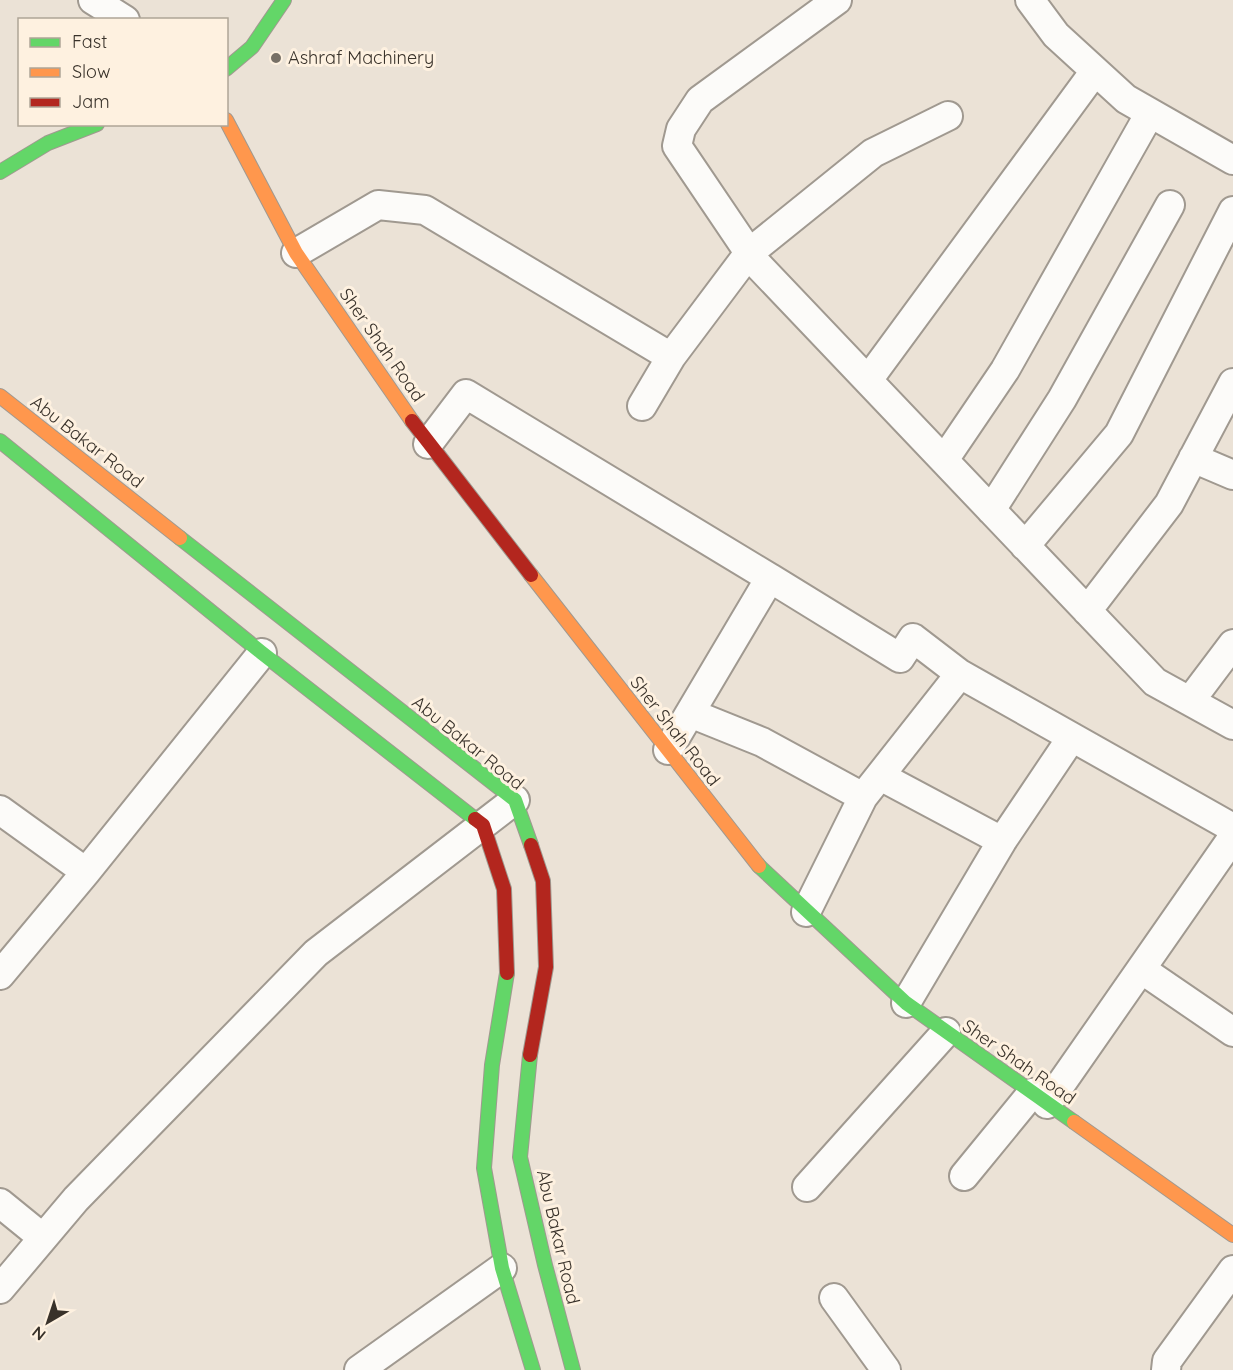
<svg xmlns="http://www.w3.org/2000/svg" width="1233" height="1370" viewBox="0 0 1233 1370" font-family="Quicksand,sans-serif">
<rect width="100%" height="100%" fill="#ebe2d6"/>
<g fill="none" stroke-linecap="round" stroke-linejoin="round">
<g stroke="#a09990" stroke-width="32">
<path id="street" d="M93,0L125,20
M837,0L700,100L681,129L677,146L756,263L1155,682L1233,725
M1030,0L1056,35L1126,99L1233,160
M296,253L378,205L425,210L671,357
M868,380L1095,71
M642,406L671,357L749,253L873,153L948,116
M428,444L466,394L770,578L668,750
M1193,458L1233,475
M944,460L1005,370L1150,113
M991,510L1062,399L1170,205
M1025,546L1119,434L1233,211
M770,578L900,658L913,638L960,674L863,797
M1087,611L1169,504L1233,383
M960,674L1233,828
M1190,701L1233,644
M690,713L762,742L863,797L806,912
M880,776L1002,841L1072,737
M0,810L86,872
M1141,969L1233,1032
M0,975L86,872L262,653
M906,1003L1002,841
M1047,1104L1233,837
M964,1176L1032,1093
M807,1187L946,1032
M0,1203L43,1238
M0,1289L76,1199L316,953L515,800
M834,1298L886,1370
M359,1370L502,1268
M1166,1370L1167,1361L1233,1270"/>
</g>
<g stroke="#a09990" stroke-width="16">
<path id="fast" d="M226,69L252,47L284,0
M0,172L48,143L97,124
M0,441L262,653L475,819
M180,538L515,800L531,845
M759,866L906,1003L1074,1122
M507,973L492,1065L484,1168L502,1268L533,1370
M530,1055L520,1157L545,1265L573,1370"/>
</g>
<g stroke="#a09990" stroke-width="16">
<path id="slow" d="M226,120L296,253L412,421
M0,396L180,538
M531,575L759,866
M1074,1122L1233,1235"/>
</g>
<g stroke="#a09990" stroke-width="16">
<path id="jam" d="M412,421L531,575
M475,819L483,825L504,889L507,973
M530,1055L546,967L543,881L531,845"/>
</g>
<use href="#street" stroke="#fcfbf9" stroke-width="28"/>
<use href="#fast" stroke="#63d668" stroke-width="14"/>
<use href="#slow" stroke="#ff974d" stroke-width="14"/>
<use href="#jam" stroke="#b3261e" stroke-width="14"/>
</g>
<circle fill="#777066" stroke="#fef1e0" stroke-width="2" cx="276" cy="58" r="6"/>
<g text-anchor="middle" stroke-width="6" stroke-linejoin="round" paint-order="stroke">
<g font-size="18" fill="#39322a" stroke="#fef1e0" text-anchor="start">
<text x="288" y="64">Ashraf Machinery</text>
</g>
<g font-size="18" fill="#39322a" stroke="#fef1e0">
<text transform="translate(382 345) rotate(55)" y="6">Sher Shah Road</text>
<text transform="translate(87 442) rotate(38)" y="6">Abu Bakar Road</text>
<text transform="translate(675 731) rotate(52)" y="6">Sher Shah Road</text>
<text transform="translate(468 743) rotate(39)" y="6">Abu Bakar Road</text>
<text transform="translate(1019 1062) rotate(35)" y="6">Sher Shah Road</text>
<text transform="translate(558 1237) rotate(77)" y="6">Abu Bakar Road</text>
</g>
</g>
<rect x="18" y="18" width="210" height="108" fill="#fef1e0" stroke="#afa597" stroke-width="1.5"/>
<rect x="30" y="38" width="30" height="9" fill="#63d668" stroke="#afa597" stroke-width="1.5"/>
<text x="72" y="48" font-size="18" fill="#39322a">Fast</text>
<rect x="30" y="68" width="30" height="9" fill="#ff974d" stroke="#afa597" stroke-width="1.5"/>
<text x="72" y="78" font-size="18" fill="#39322a">Slow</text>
<rect x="30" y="98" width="30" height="9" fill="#b3261e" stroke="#afa597" stroke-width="1.5"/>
<text x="72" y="108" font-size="18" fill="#39322a">Jam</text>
<g transform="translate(48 1322) rotate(219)" stroke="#fef1e0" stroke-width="4.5" paint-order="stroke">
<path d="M0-4.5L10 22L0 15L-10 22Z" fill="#39322a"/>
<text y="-9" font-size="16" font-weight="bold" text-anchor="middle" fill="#39322a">N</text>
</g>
</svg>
